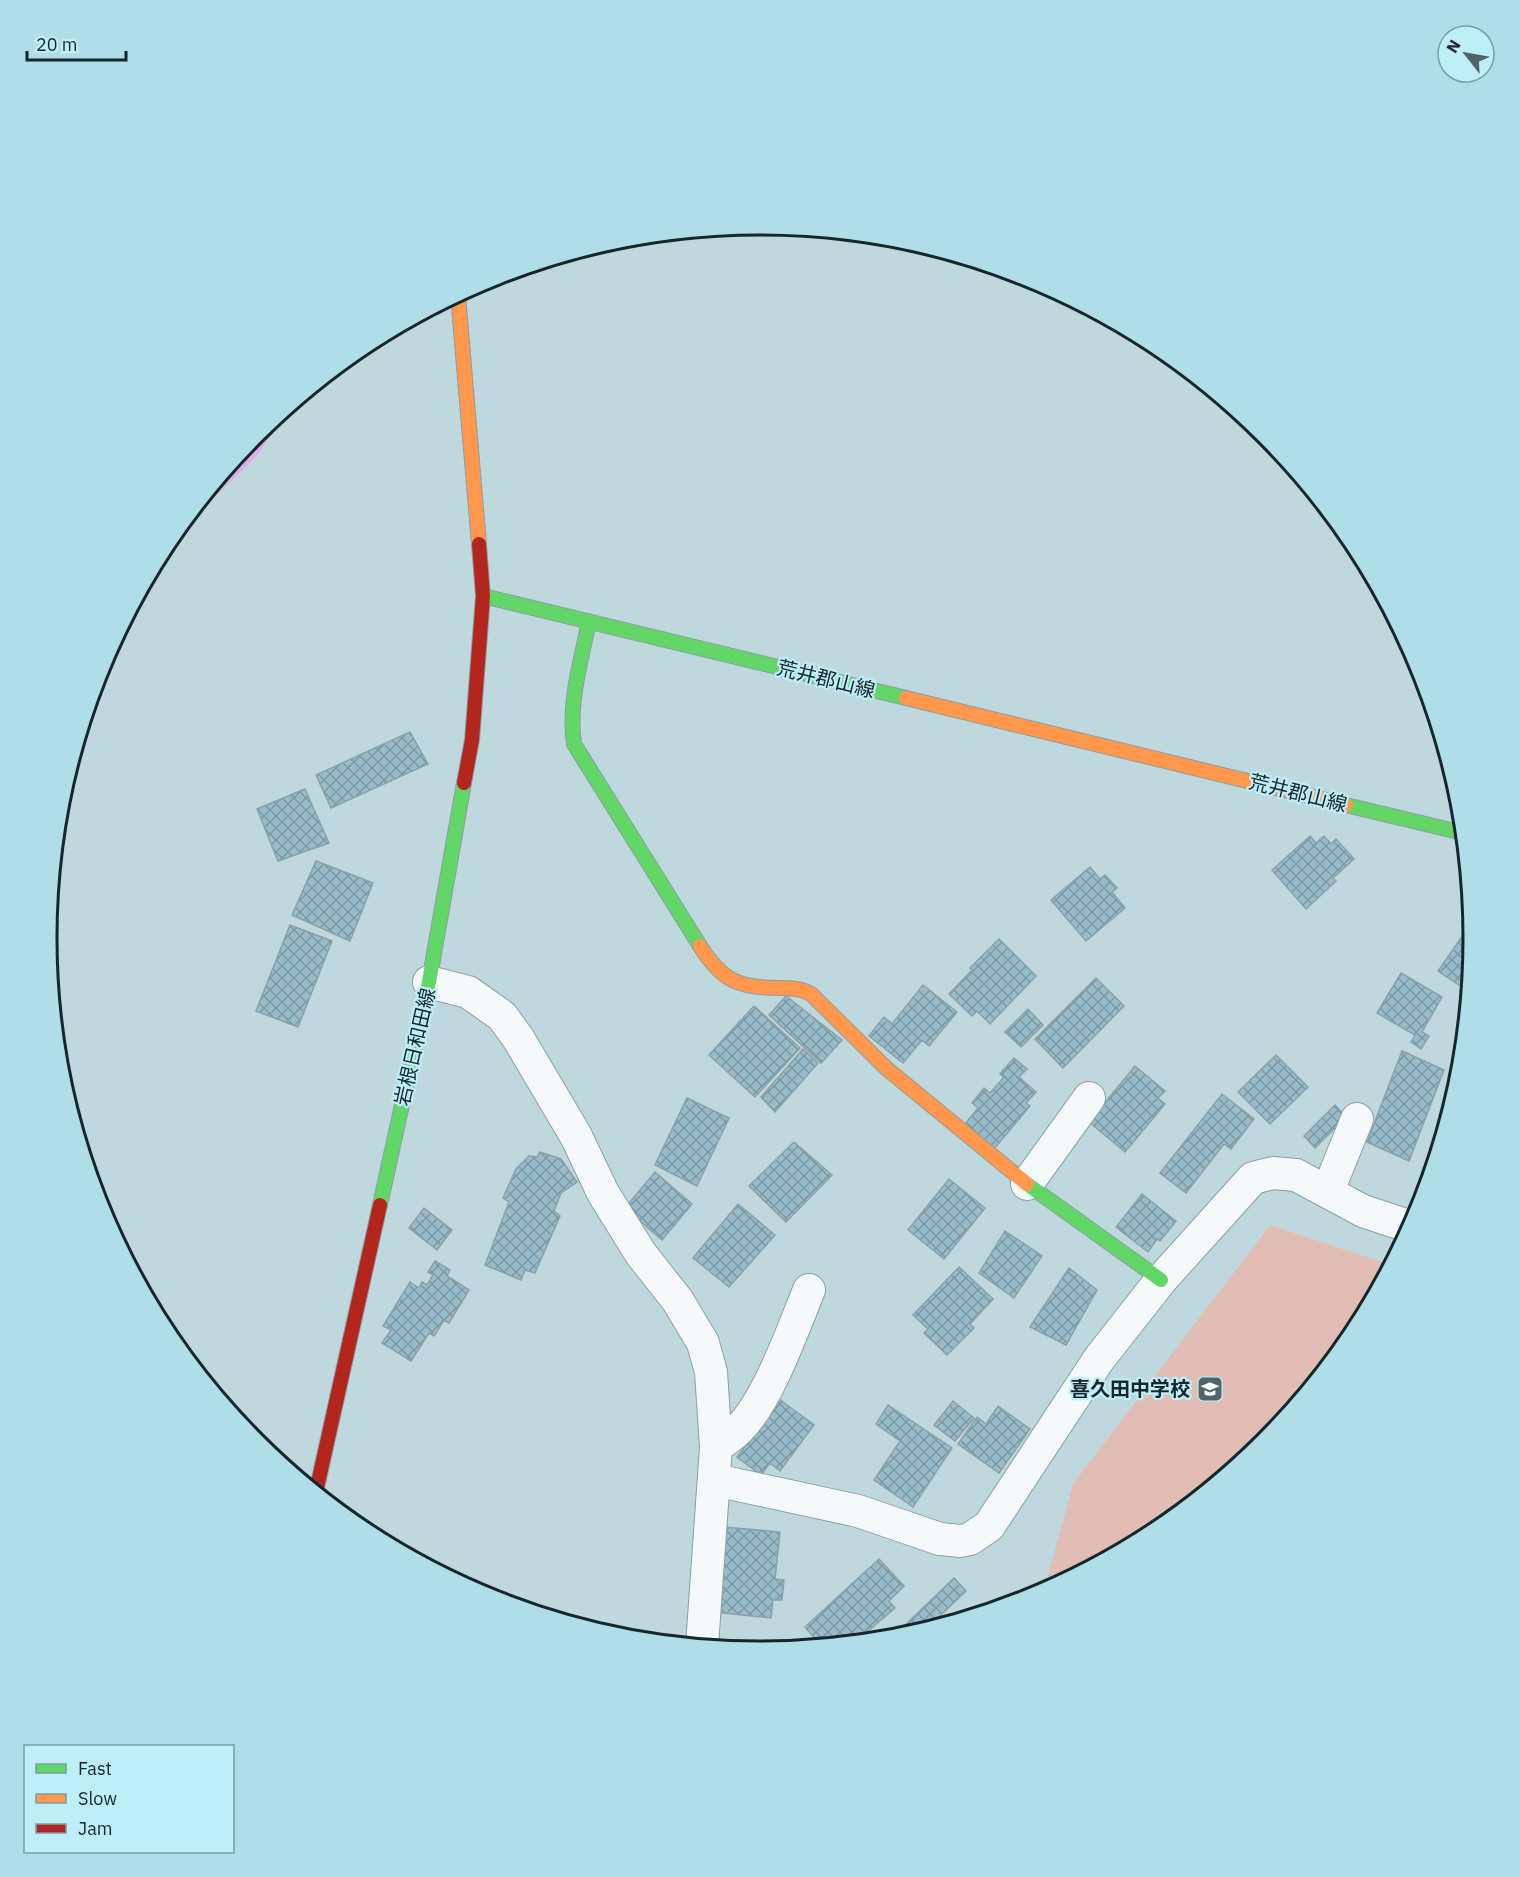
<svg xmlns="http://www.w3.org/2000/svg" width="1520" height="1877" viewBox="0 0 1520 1877" font-family="'IBM Plex Sans','Noto Sans JP',sans-serif">
<defs>
<pattern id="building-cross-hatch" width="8" height="8" patternUnits="userSpaceOnUse" patternTransform="scale(1.5)"><rect width="8" height="8" fill="#97bcca"/><path d="M0 0l8 8M0 8l8-8" fill="none" stroke="#7a99a4"/></pattern>
</defs>
<rect width="100%" height="100%" fill="#bed8dd"/>
<path fill="#e2bdb6" d="M1270,1225L1391,1265L1353,1335L1264,1443L1156,1532L1060,1583L1048,1576L1073,1484Z"/>
<g fill="none" stroke-linecap="round" stroke-linejoin="round">
<path stroke="#e1ade2" stroke-width="10" d="M190,514L250,456L282,412"/>
</g>
<path fill="url(#building-cross-hatch)" stroke="#8ea0a7" stroke-width="1.5" d="M410,732L428,764L331,808L316,775Z
M305,789L329,843L278,861L257,809Z
M1310,836L1316,843L1324,836L1331,844L1336,839L1354,859L1333,878L1336,881L1306,909L1272,870Z
M316,861L373,883L350,941L292,915Z
M1090,867L1100,879L1105,875L1117,888L1112,892L1125,908L1086,941L1051,900Z
M1472,922L1474,938L1468,991L1438,971Z
M290,925L332,941L298,1027L256,1011Z
M999,939L1036,976L990,1024L977,1011L972,1016L949,994L972,970L970,968Z
M1401,973L1442,997L1422,1032L1429,1036L1421,1049L1411,1042L1415,1035L1377,1013Z
M1096,978L1124,1006L1063,1068L1035,1039Z
M923,985L957,1012L929,1046L922,1040L903,1063L869,1036L884,1017L892,1024Z
M786,996L842,1040L821,1063L769,1015Z
M754,1006L800,1048L755,1097L709,1055Z
M1028,1009L1043,1025L1021,1047L1005,1032Z
M803,1049L818,1063L775,1112L761,1097Z
M1402,1051L1444,1070L1409,1161L1367,1142Z
M1276,1055L1308,1087L1270,1124L1238,1092Z
M1014,1058L1027,1069L1019,1077L1036,1092L1026,1103L1030,1106L994,1149L965,1124L978,1108L972,1103L984,1088L990,1093L1004,1077L1000,1074Z
M1135,1066L1165,1091L1158,1098L1165,1104L1125,1152L1089,1122Z
M1222,1094L1254,1119L1231,1149L1224,1144L1186,1193L1160,1173Z
M687,1098L729,1118L697,1186L655,1165Z
M1335,1105L1346,1117L1315,1148L1304,1136Z
M794,1142L832,1175L786,1222L749,1186Z
M540,1152L561,1159L577,1182L561,1193L554,1211L560,1216L535,1273L525,1270L521,1280L485,1265L509,1202L503,1198L516,1169L529,1156L537,1157Z
M655,1172L692,1204L662,1240L625,1208Z
M949,1179L985,1208L944,1259L908,1230Z
M1142,1194L1176,1221L1160,1241L1157,1239L1148,1252L1116,1227Z
M738,1204L775,1235L729,1287L693,1258Z
M424,1208L452,1230L437,1250L409,1228Z
M1005,1231L1042,1256L1014,1298L979,1273Z
M435,1261L450,1270L447,1276L469,1290L449,1323L444,1320L434,1336L429,1333L411,1361L382,1343L391,1330L383,1326L410,1282L419,1288L422,1282L427,1285L433,1275L428,1272Z
M959,1267L993,1299L970,1324L974,1328L947,1355L924,1333L928,1329L913,1315Z
M1069,1268L1097,1290L1066,1345L1030,1327Z
M779,1399L814,1425L780,1471L770,1463L761,1475L737,1457Z
M953,1401L974,1418L955,1441L934,1425Z
M888,1405L952,1448L913,1507L874,1480L900,1441L876,1424Z
M998,1406L1030,1429L999,1473L958,1444L977,1417L986,1424Z
M723,1527L780,1532L775,1579L784,1580L782,1600H773L771,1618L714,1612Z
M879,1559L904,1586L889,1601L895,1608L854,1643L821,1646L805,1627Z
M954,1578L966,1591L925,1630L905,1637L899,1631Z"/>
<g fill="none" stroke-linecap="round" stroke-linejoin="round">
<g stroke="#8ba0a4" stroke-width="34">
<path id="street" d="M429,982L468,992L502,1016L518,1038L576,1136L603,1193L641,1254L678,1301L703,1343L711,1372L716,1447L702,1646
M1027,1184L1089,1098
M1328,1191L1357,1119
M716,1447C723,1442 732,1436 738,1430C768,1401 793,1329 809,1290
M715,1480L858,1511L940,1539L961,1541L970,1539L989,1526L1099,1359L1161,1280L1253,1178L1273,1173L1296,1175L1363,1211L1411,1227"/>
</g>
<g stroke="#8ba0a4" stroke-width="16">
<path id="fast" d="M483,596L906,698
M589,621C581,662 568,702 574,744L700,946
M1346,805L1463,833
M1027,1184L1161,1280
M380,1205L429,982L464,783"/>
</g>
<g stroke="#8ba0a4" stroke-width="16">
<path id="slow" d="M458,295L479,544
M906,698L1346,805
M700,946C722,981 739,988 779,988C791,988 800,988 811,994L886,1068L1027,1184"/>
</g>
<g stroke="#8ba0a4" stroke-width="16">
<path id="jam" d="M464,783L472,740L483,596L479,544
M316,1492L380,1205"/>
</g>
<use href="#street" stroke="#f5f9fa" stroke-width="32"/>
<use href="#fast" stroke="#63d668" stroke-width="14"/>
<use href="#slow" stroke="#ff974d" stroke-width="14"/>
<use href="#jam" stroke="#b3261e" stroke-width="14"/>
</g>
<defs>
<g id="school-square" transform="scale(1.35)"><rect x="-9" y="-9" width="18" height="18" rx="4" fill="#506569" stroke="#beeef8"/><path d="M0-5L7-2L0 1L-7-2ZM-4 1L0 2.5L4 1V4Q0 6-4 4Z" fill="#fff"/></g>
</defs>
<g fill-rule="evenodd">
<use href="#school-square" x="1210" y="1389"/>
</g>
<g text-anchor="middle" stroke-width="4.5" stroke-linejoin="round" paint-order="stroke">
<g font-size="20" fill="#15272b" stroke="#beeef8">
<text transform="translate(826 679) rotate(14)" y="7">荒井郡山線</text>
<text transform="translate(1298 793) rotate(14)" y="7">荒井郡山線</text>
<text transform="translate(415 1047) rotate(-77)" y="7">岩根日和田線</text>
</g>
<g font-size="20" font-weight="bold" fill="#15272b" stroke="#beeef8" text-anchor="end">
<text x="1190" y="1396">喜久田中学校</text>
</g>
</g>
<path d="M0 0H1520V1877H0ZM57 938a703 703 0 1 1 1406 0a703 703 0 1 1-1406 0Z" fill="#b0dee8" fill-rule="evenodd"/>
<path fill="none" stroke="#15272b" stroke-width="3" d="M57 938a703 703 0 1 1 1406 0a703 703 0 1 1-1406 0Z"/>
<rect x="24" y="1745" width="210" height="108" fill="#beeef8" stroke="#7a9ea6" stroke-width="1.5"/>
<rect x="36" y="1764" width="30" height="9" fill="#63d668" stroke="#7a9ea6" stroke-width="1.5"/>
<text x="78" y="1775" font-size="18" fill="#15272b">Fast</text>
<rect x="36" y="1794" width="30" height="9" fill="#ff974d" stroke="#7a9ea6" stroke-width="1.5"/>
<text x="78" y="1805" font-size="18" fill="#15272b">Slow</text>
<rect x="36" y="1824" width="30" height="9" fill="#b3261e" stroke="#7a9ea6" stroke-width="1.5"/>
<text x="78" y="1835" font-size="18" fill="#15272b">Jam</text>
<g transform="translate(1466 54) rotate(301)"><circle r="28" fill="#beeef8" stroke="#7a9ea6" stroke-width="1.5"/>
<path d="M0-4.5L10 22L0 15L-10 22Z" fill="#506569"/>
<text y="-9" font-size="16" font-weight="bold" text-anchor="middle" fill="#15272b">N</text>
</g>
<path d="M27 51v9h99v-9" fill="none" stroke="#15272b" stroke-width="3"/>
<text x="36" y="51" font-size="18" fill="#15272b" stroke="#beeef8" stroke-width="4.5" paint-order="stroke">20 m</text>
</svg>
